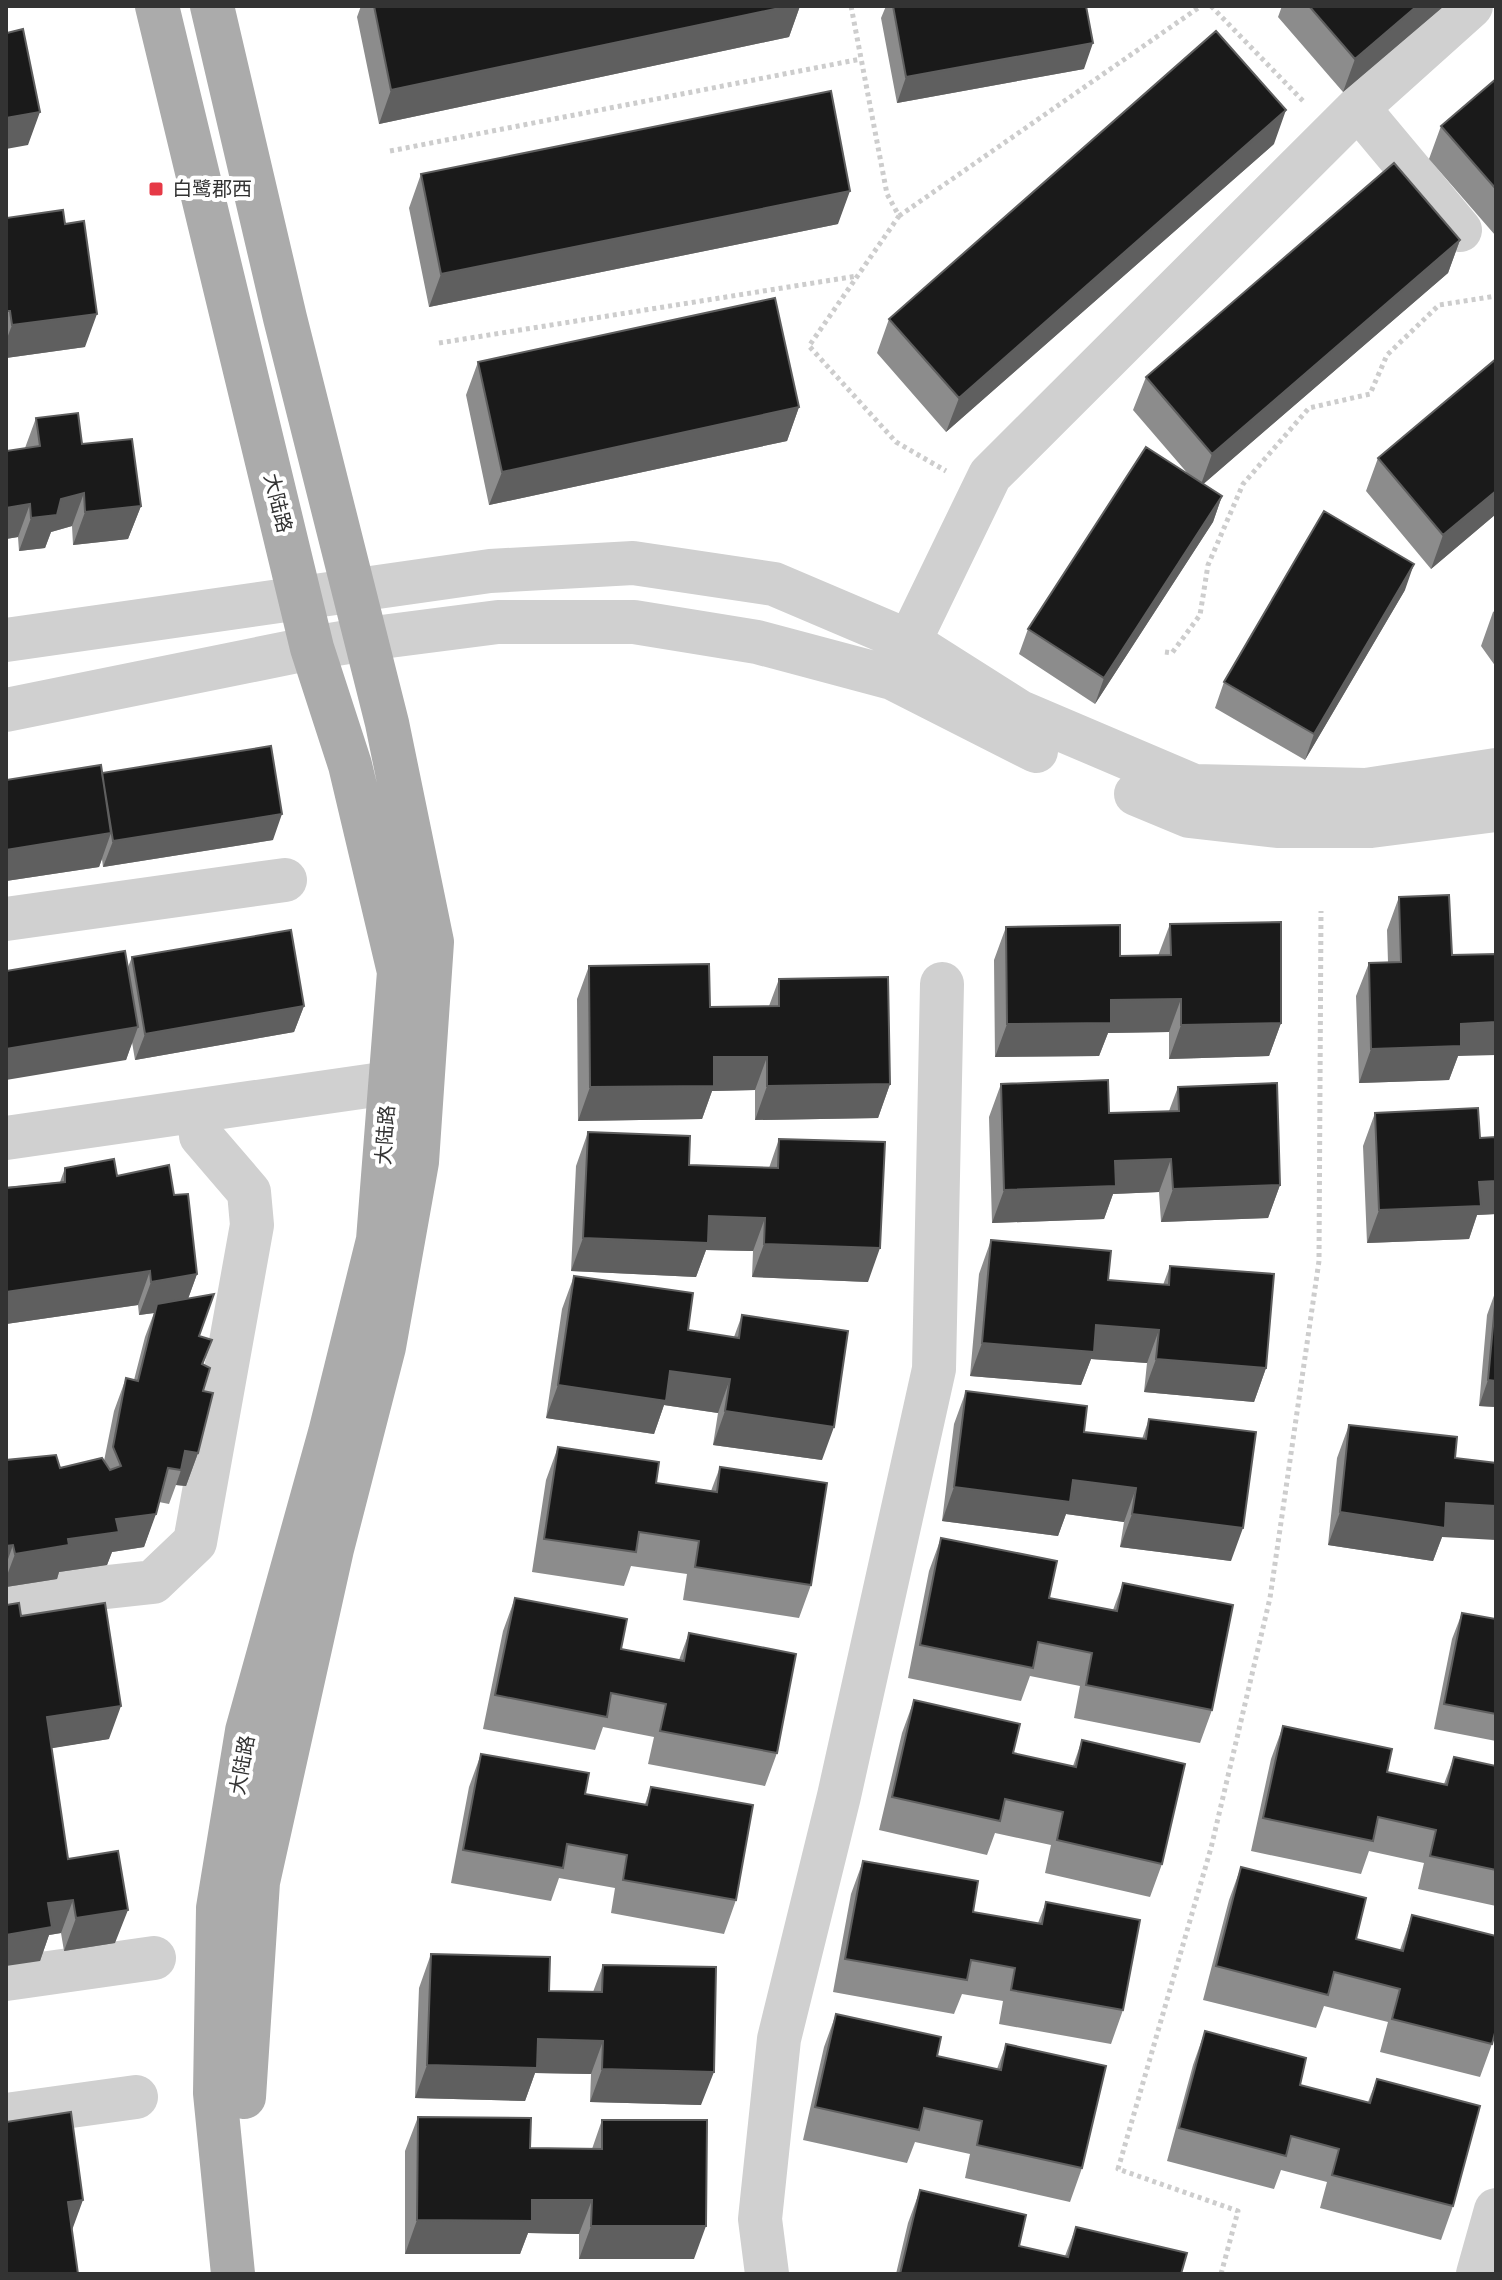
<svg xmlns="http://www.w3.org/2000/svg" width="1502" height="2280" viewBox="0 0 1502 2280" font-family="'Varela Round','Noto Sans SC',sans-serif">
<rect width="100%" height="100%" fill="#fff"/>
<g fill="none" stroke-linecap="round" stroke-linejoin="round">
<path stroke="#cdcdcd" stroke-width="5" stroke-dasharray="4 4" stroke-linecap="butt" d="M851,6L887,194L899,216L809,346L896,442L946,471
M1211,6L1305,103
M390,151L861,59
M899,216L1201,6
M439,343L857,276
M1165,652L1172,653L1200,615L1208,565L1243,484L1309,408L1370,394L1387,355L1439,305L1496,296
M1221,2274L1238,2211L1118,2169L1211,1848L1270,1598L1319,1261L1321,911"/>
<path stroke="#d0d0d0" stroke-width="44" d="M1358,108L1460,230
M6,640L490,571L633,563L774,584L908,641L1020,712L1194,786L1366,790L1496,770
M896,669L990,475L1364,102L1471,6
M6,710L312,648L366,639L498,622H634L757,642L892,678L1036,751
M1136,794L1189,816L1277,826H1371L1496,810
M6,919L285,880
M6,1138L389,1083
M6,1598L153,1582L195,1542L252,1225L249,1192L201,1136
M6,1979L154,1958
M6,2115L136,2097
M767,2274L760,2219L779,2039L839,1796L934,1369L942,984
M1478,2274L1496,2210"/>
<path stroke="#ababab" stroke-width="44" d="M157,6L312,648L350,765L399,972L378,1240L330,1433L247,1731L218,1908L215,2093L233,2274
M212,6L285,318L387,723L432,942L417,1162L384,1347L332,1549L258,1882L244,2097"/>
</g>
<path fill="#8c8c8c" d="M361,6H800L789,37L379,124L357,17Z
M886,6H1086L1084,69L897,103L881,18Z
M1282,6H1444L1343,92L1278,17Z
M1496,79V234L1495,235L1429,159L1441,126Z
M1274,144L946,432L877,353L889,319Z
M421,174L838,224L429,307L409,208Z
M6,218L85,347L6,358Z
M1460,240L1448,273L1203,484L1222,496L1213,522L1095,704L1019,654L1028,629L1189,475L1133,410L1146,377Z
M1496,359V514L1431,569L1366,491L1378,458Z
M478,362L799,407L787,441L489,505L466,395Z
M36,418L82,444L141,506L128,539L73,545L72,526L51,532L45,548L19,551L18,537L6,539V451L25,448Z
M1405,590L1305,760L1215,708L1224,682Z
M1496,610V667L1481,646L1493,612Z
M102,773L273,840L103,867L102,859L99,867L6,881V780Z
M1399,897L1452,955L1458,1056L1449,1080L1359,1083L1356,996L1369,963L1388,962L1387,930Z
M1170,924L1281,1023L1269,1056L1169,1059V1032L1108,1033L1099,1056L995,1057L994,960L1006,927L1120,956H1158Z
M132,957L304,1006L294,1032L135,1060L132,1042L126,1060L128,967Z
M589,966L710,1007L769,1006L779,979L890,1084L878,1118L755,1120V1090L712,1091L702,1119L578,1121L577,999Z
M1001,1084L1109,1113L1169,1111L1178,1087L1280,1185L1268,1218L1161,1222L1159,1192L1113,1194L1104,1219L992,1223L989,1117Z
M1375,1113L1480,1138L1496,1137V1214L1477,1215L1469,1239L1367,1243L1363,1146Z
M588,1132L689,1165L769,1168L779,1139L868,1282L752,1277L753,1251L706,1250L696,1277L571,1271L576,1166Z
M65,1168L117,1176L174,1195L197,1274L188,1299L199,1336L212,1340L203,1365V1391L198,1453L186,1486L176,1485L169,1504L159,1502L144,1547L112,1552L107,1565L59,1572L57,1579L6,1587V1460L60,1468L104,1461L114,1411L126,1378L134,1380L145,1337L154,1313L139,1315L138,1305L6,1324V1187L60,1182Z
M991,1240L1108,1280L1163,1285L1170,1266L1266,1368L1254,1402L1144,1392L1147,1363L1091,1359L1081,1385L970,1376L979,1274Z
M574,1276L688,1330L734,1337L742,1315L822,1460L713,1445L718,1413L664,1405L654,1434L546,1418L562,1309Z
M1496,1290V1407L1479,1406L1487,1315Z
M966,1391L1084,1432L1142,1439L1149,1419L1231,1561L1120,1547L1124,1522L1066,1514L1058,1536L942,1521L954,1424Z
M1349,1425L1442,1537L1433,1561L1328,1545L1337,1458Z
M558,1447L656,1483L711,1491L720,1467L811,1585L799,1618L683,1600L687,1574L631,1566L624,1586L532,1572L546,1480Z
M941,1538L1049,1598L1113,1610L1123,1583L1212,1710L1200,1743L1074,1718L1080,1686L1030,1676L1021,1701L908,1678L929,1571Z
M515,1598L621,1649L679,1660L689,1633L777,1753L765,1786L648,1764L654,1737L603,1727L595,1750L483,1729L503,1631Z
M1462,1613L1496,1619V1741L1434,1729L1452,1639Z
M21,1616L109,1739L51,1748L68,1859L115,1943L64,1951L61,1933L49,1935L40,1961Z
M914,1700L1013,1753L1073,1766L1082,1740L1162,1864L1150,1897L1045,1873L1051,1845L995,1833L987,1855L879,1830L902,1733Z
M1283,1726L1387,1772L1444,1784L1454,1757L1496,1766V1906L1418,1889L1424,1863L1369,1851L1361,1874L1251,1851L1271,1759Z
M481,1754L585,1794L645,1804L651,1787L736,1900L724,1934L611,1913L615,1888L559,1878L551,1901L451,1883L469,1787Z
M863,1861L973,1912L1038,1923L1046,1902L1123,2010L1111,2044L999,2024L1003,2001L962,1994L954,2014L833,1992L851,1894Z
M1241,1867L1356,1939L1400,1950L1412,1915L1492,2044L1480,2077L1380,2052L1388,2022L1324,2006L1316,2028L1203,2000L1229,1900Z
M431,1954L549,1991L593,1992L603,1965L701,2105L590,2102L591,2074L535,2073L525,2101L415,2098L419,1988Z
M836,2014L937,2056L997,2069L1006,2044L1082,2168L1070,2202L965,2178L970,2154L915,2142L907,2163L803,2140L824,2047Z
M1205,2031L1300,2085L1368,2102L1377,2079L1453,2206L1441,2240L1320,2208L1327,2182L1281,2170L1274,2189L1167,2161L1193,2065Z
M418,2117L530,2148L592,2149L602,2120L694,2259H579V2234L528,2233L520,2254H405V2151Z
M920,2190L1019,2246L1065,2256L1076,2227L1181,2274H896L908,2223Z"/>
<path fill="#5f5f5f" d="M789,6H800L789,37L379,124L391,90Z
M1417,6H1444L1343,92L1355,59Z
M1093,43L1084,69L897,103L906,77Z
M1286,110L1274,144L946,432L959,398Z
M40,112L28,145L6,149V118Z
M850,191L838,224L429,307L441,274Z
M1460,240L1448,273L1200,487L1212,454Z
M97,314L85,347L6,358V341L12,325Z
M799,407L787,441L489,505L502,472Z
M1496,491V514L1431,569L1443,535Z
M84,493L72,526L51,532L45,548L19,551L31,518L61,499Z
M1222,496L1213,522L1095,704L1104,678Z
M30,504L18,537L6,539V508Z
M141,506L128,539L73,545L85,512Z
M1414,564L1405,590L1305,760L1314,734Z
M282,814L273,840L103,867L113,841Z
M111,833L99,867L6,881V850Z
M1181,999L1169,1032L1108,1033L1099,1056L995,1057L1007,1024L1111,1000Z
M304,1006L294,1032L135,1060L145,1034Z
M1496,1022V1055L1458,1056L1449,1080L1359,1083L1371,1049L1461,1024Z
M1281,1023L1269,1056L1169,1059L1181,1025Z
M138,1027L126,1060L6,1080V1049Z
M714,1057H767L755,1090L712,1091L702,1119L578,1121L590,1087Z
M890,1084L878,1118L755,1120L767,1086Z
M1171,1159L1159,1192L1113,1194L1104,1219L992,1223L1004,1190L1115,1161Z
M1496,1181V1214L1477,1215L1469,1239L1367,1243L1379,1210L1479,1182Z
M1280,1185L1268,1218L1161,1222L1173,1189Z
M709,1216L765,1218L753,1251L706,1250L696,1277L571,1271L583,1238Z
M764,1244L880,1248L868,1282L752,1277Z
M150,1271L138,1305L6,1324V1292Z
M197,1274L185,1307L157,1304L154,1313L139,1315L151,1282Z
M1096,1325L1159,1330L1147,1363L1091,1359L1081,1385L970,1376L982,1343Z
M1156,1359L1266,1368L1254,1402L1144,1392Z
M670,1371L730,1379L718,1413L664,1405L654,1434L546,1418L558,1385Z
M1488,1380L1496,1381V1407L1479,1406Z
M725,1411L834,1427L822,1460L713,1445Z
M185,1451L198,1453L186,1486L176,1485L181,1470Z
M1073,1480L1136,1488L1124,1522L1066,1514L1058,1536L942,1521L954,1487Z
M1446,1503L1496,1506V1540L1442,1537L1433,1561L1328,1545L1340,1512Z
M156,1514L144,1547L112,1552L107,1565L59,1572L57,1579L6,1587V1578L15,1554L68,1539L116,1519Z
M1132,1514L1243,1528L1231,1561L1120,1547Z
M13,1545L6,1565V1546Z
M121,1706L109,1739L35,1751L47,1717Z
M73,1900L61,1933L49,1935L40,1961L6,1966V1935L48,1903Z
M128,1910L115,1943L64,1951L76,1918Z
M538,2039L603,2041L591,2074L535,2073L525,2101L415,2098L427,2065Z
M602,2069L714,2072L701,2105L590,2102Z
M83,2200L71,2233L68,2202Z
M532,2200H592L579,2234L528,2233L520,2254H405L417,2220Z
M591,2226H706L694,2259H579Z"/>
<path fill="#1a1a1a" stroke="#5f5f5f" stroke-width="2" d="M374,6H789L391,90Z
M893,6H1086L1093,43L906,77Z
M1309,6H1417L1355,59Z
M6,26L7,33L23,29L40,112L6,118Z
M1216,31L1286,110L959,398L889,319Z
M1496,79V189L1441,126Z
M831,91L850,191L441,274L421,174Z
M1394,163L1460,240L1212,454L1146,377Z
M63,210L65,224L84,221L97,314L12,325L10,311H6V218Z
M775,298L799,407L502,472L478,362Z
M1496,359V491L1443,535L1378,458Z
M78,413L82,444L132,439L141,506L85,512L84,493L61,499L57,515L31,518L30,504L6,508V451L40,446L36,418Z
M1146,447L1222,496L1104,678L1028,629Z
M1324,511L1414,564L1314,734L1224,682Z
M271,746L282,814L113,841L102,773Z
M101,765L111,833L6,850V780Z
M1449,895L1452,955L1496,954V1022L1461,1024V1046L1371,1049L1369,963L1401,962L1399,897Z
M1281,922V1023L1181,1025V999L1111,1000V1023L1007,1024L1006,927L1120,925V956L1171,955L1170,924Z
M291,930L304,1006L145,1034L132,957Z
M125,951L138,1027L6,1049V971Z
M709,964L710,1007L779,1006V979L888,977L890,1084L767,1086V1057H714V1086L590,1087L589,966Z
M1108,1080L1109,1113L1179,1111L1178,1087L1277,1083L1280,1185L1173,1189L1171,1159L1115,1161L1116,1186L1004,1190L1001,1084Z
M1478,1108L1480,1138L1496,1137V1181L1479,1182L1481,1206L1379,1210L1375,1113Z
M588,1132L690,1136L689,1165L778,1168L779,1139L885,1142L880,1248L764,1244L765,1218L709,1216L708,1243L583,1238Z
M114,1159L117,1176L169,1165L174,1195L188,1194L197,1274L151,1282L150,1271L6,1292V1188L65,1182V1168Z
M991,1240L1111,1251L1108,1280L1169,1285L1170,1266L1274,1274L1266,1368L1156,1359L1159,1330L1096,1325L1094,1352L982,1343Z
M574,1276L693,1293L688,1330L739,1338L742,1315L848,1331L834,1427L725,1411L730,1379L670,1371L666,1401L558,1385Z
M214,1294L199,1336L212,1340L202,1364L210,1368L203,1391L213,1393L198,1453L185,1451L181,1470L168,1468L156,1514L116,1519L119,1532L68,1539L69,1545L15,1554L13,1545L6,1546V1460L56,1455L60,1468L102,1458L110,1470L121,1466L113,1447L126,1378L138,1381L157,1304Z
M1496,1294V1381L1488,1380Z
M966,1391L1087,1406L1084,1432L1146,1439L1149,1419L1256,1432L1243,1528L1132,1514L1136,1488L1073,1480L1070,1502L954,1487Z
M1349,1425L1457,1437L1455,1458L1496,1463V1506L1446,1503L1445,1528L1340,1512Z
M558,1447L659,1462L656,1483L717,1492L720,1467L827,1483L811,1585L695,1567L699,1541L639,1532L636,1552L544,1539Z
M941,1538L1057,1561L1049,1598L1117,1611L1123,1583L1233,1605L1212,1710L1086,1685L1092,1653L1038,1642L1033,1668L920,1645Z
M515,1598L627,1619L621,1649L684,1661L689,1633L796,1654L777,1753L660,1731L666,1704L611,1693L607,1717L495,1695Z
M19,1603L21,1616L105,1603L121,1706L47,1717L68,1859L118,1851L128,1910L76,1918L73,1900L48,1903L52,1927L6,1935V1605Z
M1462,1613L1496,1619V1714L1444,1704Z
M914,1700L1020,1724L1013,1753L1076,1767L1082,1740L1185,1764L1162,1864L1057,1840L1063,1812L1005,1799L1000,1821L892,1797Z
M1283,1726L1392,1749L1387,1772L1447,1785L1454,1757L1496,1766V1870L1430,1856L1436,1830L1378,1817L1373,1841L1263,1818Z
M481,1754L589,1773L585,1794L647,1805L651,1787L753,1805L736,1900L623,1880L627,1855L567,1844L563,1868L463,1850Z
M863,1861L978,1881L973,1912L1042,1924L1046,1902L1140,1920L1123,2010L1011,1990L1015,1968L971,1960L967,1980L845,1959Z
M1241,1867L1366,1898L1356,1939L1403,1951L1412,1915L1496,1936V2029L1492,2044L1392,2019L1400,1989L1334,1972L1328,1995L1216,1966Z
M431,1954L550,1957L549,1991L602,1992L603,1965L716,1967L714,2072L602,2069L603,2041L538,2039L537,2068L427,2065Z
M836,2014L941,2037L937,2056L1001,2070L1006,2044L1106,2066L1082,2168L977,2145L982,2121L924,2108L919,2130L815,2107Z
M1205,2031L1306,2058L1300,2085L1370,2103L1377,2079L1480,2106L1453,2206L1332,2175L1339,2149L1291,2136L1286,2156L1179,2128Z
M71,2112L83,2200L68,2202L78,2274H7L6,2268V2122Z
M418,2117L531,2118L530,2148L602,2149V2120H707L706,2226H591L592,2200H532V2221L417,2220Z
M920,2190L1026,2215L1019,2246L1068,2257L1076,2227L1187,2253L1181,2274H900Z"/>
<rect fill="#e63946" stroke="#fff" stroke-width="3" x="148" y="181" width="16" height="16" rx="4"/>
<g text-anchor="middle" stroke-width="8" stroke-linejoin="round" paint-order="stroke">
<g font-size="20" fill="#333" stroke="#fff" text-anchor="start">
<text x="172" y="196">白鹭郡西</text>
</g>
<g font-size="20" fill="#333" stroke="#fff">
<text transform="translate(278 503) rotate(76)" y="7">大陆路</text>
<text transform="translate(385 1135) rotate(-86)" y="7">大陆路</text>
<text transform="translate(242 1765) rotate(-80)" y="7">大陆路</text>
</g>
</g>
<rect width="1502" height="2280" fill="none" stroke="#333333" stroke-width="16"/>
</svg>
